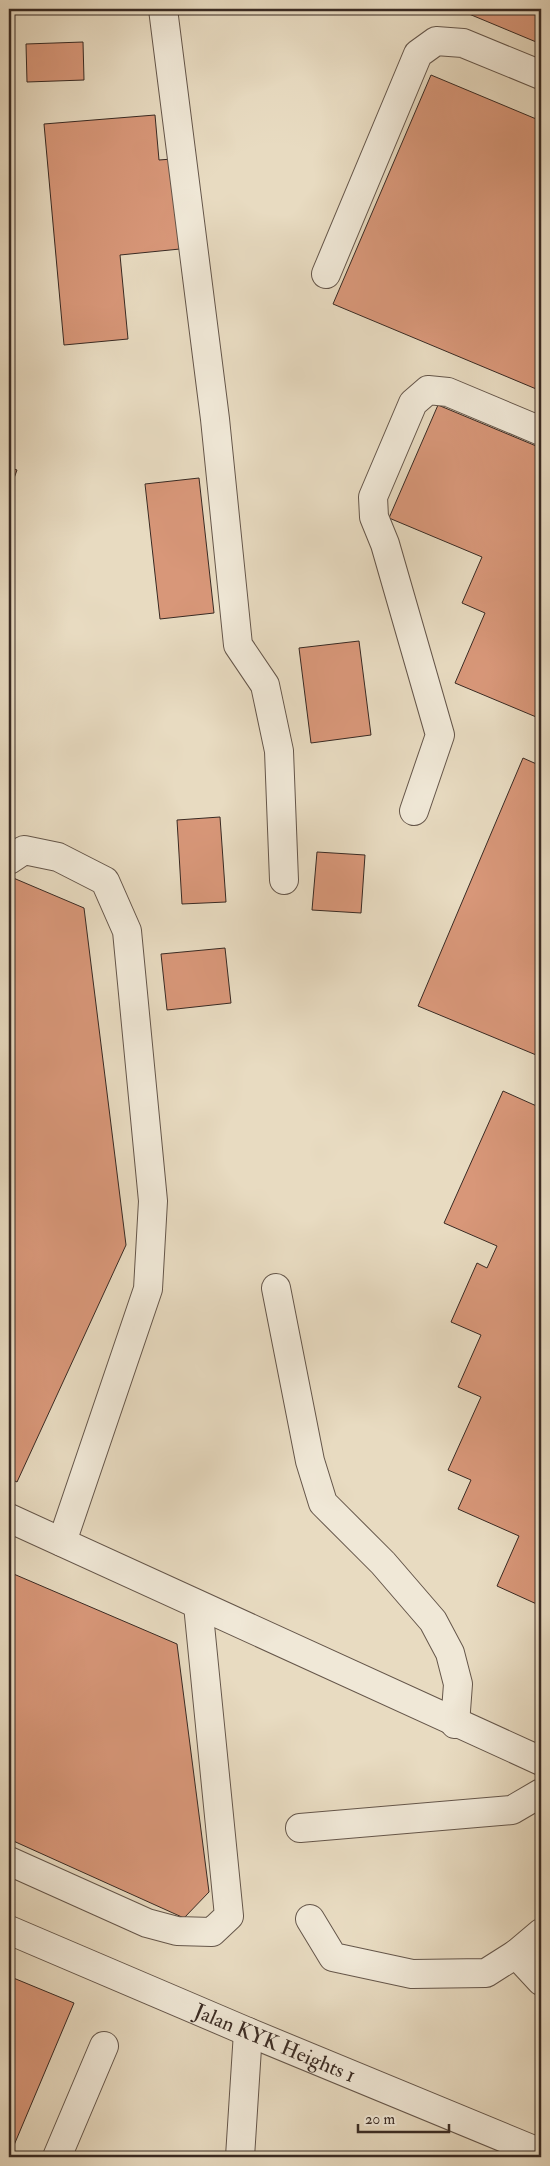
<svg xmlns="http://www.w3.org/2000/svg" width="550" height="2166" viewBox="0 0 550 2166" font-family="'IM FELL Double Pica',serif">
<rect width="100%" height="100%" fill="#e8dbc1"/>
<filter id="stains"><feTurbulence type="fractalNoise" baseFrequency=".004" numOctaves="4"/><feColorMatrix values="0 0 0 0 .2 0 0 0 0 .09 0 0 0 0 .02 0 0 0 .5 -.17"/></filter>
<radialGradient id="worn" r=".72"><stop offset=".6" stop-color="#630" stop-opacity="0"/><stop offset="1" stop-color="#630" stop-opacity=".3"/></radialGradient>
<path fill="#d89779" stroke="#392a23" d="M457,9H541V44Z
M83,42L84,80L27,82L26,44Z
M431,75L541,121V391L333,304Z
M155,115L159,160L172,159L180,249L120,255L128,339L64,345L44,124Z
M438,405L541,448V719L455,683L485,613L462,603L482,557L389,518Z
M9,467L17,470L9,492Z
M199,478L214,613L160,619L145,484Z
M359,641L371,735L311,743L299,648Z
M523,758L541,766V1057L418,1006Z
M220,817L226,902L182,904L177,820Z
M317,852L365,855L361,913L312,910Z
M11,877L84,908L126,1245L17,1482L9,1478V882Z
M225,948L231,1003L167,1010L161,954Z
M503,1091L541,1108V1606L497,1586L519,1536L458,1509L471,1480L448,1470L481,1397L458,1387L481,1335L451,1322L477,1263L487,1268L497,1246L444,1223Z
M9,1572L177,1644L209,1892L184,1918L9,1839Z
M11,1977L74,2003L9,2157V1982Z"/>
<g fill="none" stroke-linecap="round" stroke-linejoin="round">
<g stroke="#65564a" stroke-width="30">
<g id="minor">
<path d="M163,9L215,419L238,645L265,685L279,751L284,880"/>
<path d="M326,274L418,54L436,41L463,43L541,75"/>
<path d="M414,811L440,735L385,544L374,517L373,497L413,403L428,390L448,392L541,431"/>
<path d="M9,860L24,850L58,857L105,881L127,931L153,1201L148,1289L62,1542"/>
<path d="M276,1288L310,1461L323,1503L383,1563L433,1621L450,1653L458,1684L455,1724"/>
<path d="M9,1518L541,1761"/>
<path d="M300,1828L512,1810L541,1793"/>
<path d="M9,1861L147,1923L177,1931L212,1932L229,1916L198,1605"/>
<path d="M310,1919L333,1957L412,1974L486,1973L516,1954L541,1933"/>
<path id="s1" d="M9,1930L248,2032L541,2153"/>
<path d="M516,1954L541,1981"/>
<path d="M57,2157L104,2046"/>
<path d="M240,2157L248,2032"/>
</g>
</g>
<use href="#minor" stroke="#f0e8d7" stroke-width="28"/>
</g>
<g text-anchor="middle" stroke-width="4" stroke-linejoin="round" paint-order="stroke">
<g font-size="21" fill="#392a23" stroke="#f0e8d7">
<text dy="7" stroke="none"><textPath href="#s1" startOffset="289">Jalan KYK Heights 1</textPath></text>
</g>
</g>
<rect width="550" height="2166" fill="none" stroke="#e8dbc1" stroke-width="30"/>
<rect x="10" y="10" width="530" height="2146" fill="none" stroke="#392a23" stroke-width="2.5"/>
<rect x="15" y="15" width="520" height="2136" fill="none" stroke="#392a23"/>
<path d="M358 2124v8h91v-8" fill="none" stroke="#392a23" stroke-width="2.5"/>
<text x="365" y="2124" font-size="15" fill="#392a23" stroke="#f0e8d7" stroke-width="4" paint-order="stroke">20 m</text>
<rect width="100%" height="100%" filter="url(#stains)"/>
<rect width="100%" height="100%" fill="url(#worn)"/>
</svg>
